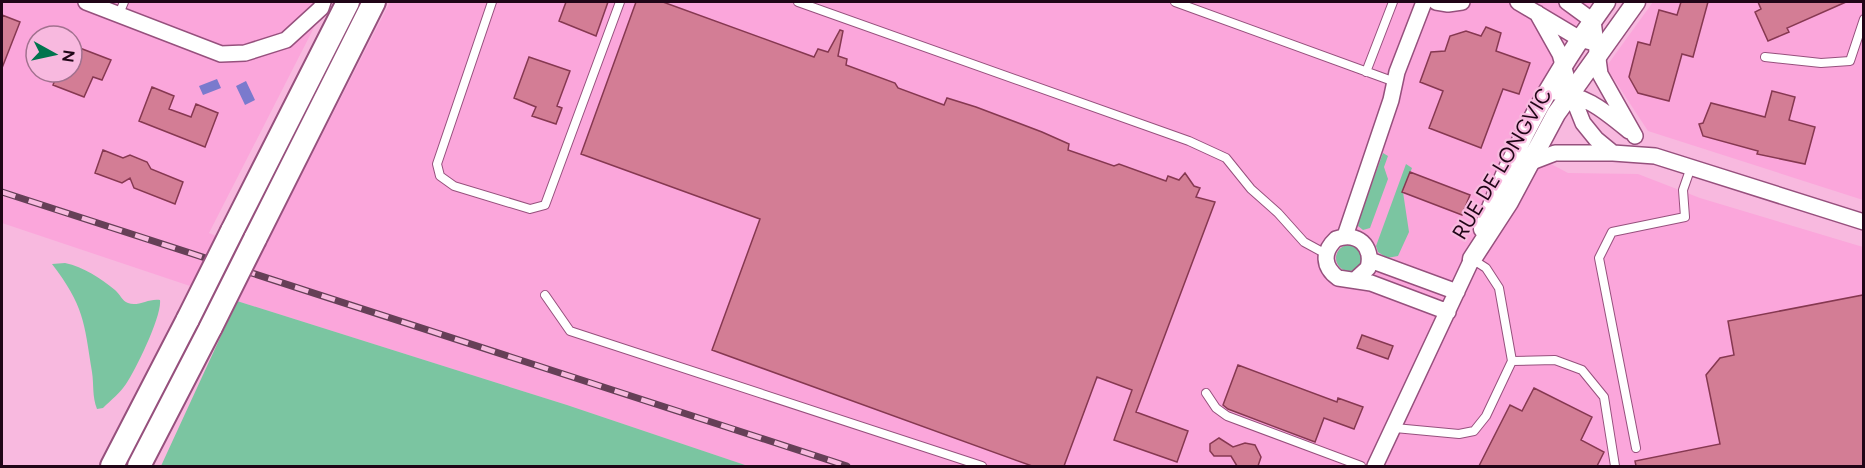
<svg xmlns="http://www.w3.org/2000/svg" width="1865" height="468" viewBox="0 0 1865 468" font-family="Figtree,sans-serif">
<rect width="100%" height="100%" fill="#f8b9df"/>
<path fill="#fba6db" fill-rule="evenodd" d="M2,2H327L209,233L221,238L196,288L2,223ZM36,36H72V72H36Z
M390,2H1592L1560,48L1513,144L1568,173L1638,174L1700,198L1863,247V466H748L567,405L237,301Z
M1653,2H1863V200L1648,131L1606,67Z"/>
<path fill="#7bc5a1" d="M1383,153L1388,156L1384,167L1388,179L1370,228L1363,230L1358,226L1360,216Z
M1406,164L1412,168L1403,192L1409,232L1398,256L1387,258L1378,252L1376,246Z
M1336 258a13 13 0 1 1 26 0a13 13 0 1 1-26 0Z
M65,263C84,267 100,278 115,290C120,294 122,301 128,303C138,307 149,298 160,300C162,316 136,369 126,384C120,393 111,400 103,408L97,409C92,396 94,385 92,372C84,321 84,306 52,264Z
M237,301L567,405L748,466H161Z"/>
<path fill="#7a7acd" d="M217,79L221,88L203,95L199,86Z
M246,81L255,100L245,105L236,86Z"/>
<path fill="#d37d95" stroke="#863851" stroke-width="1.5" d="M566,2H608L596,36L559,21Z
M636,2H663L814,57L818,49L828,52L840,30L843,31L838,56L847,59L846,65L895,83L898,88L944,105L947,98L976,107L1042,132L1069,144L1068,150L1114,166L1119,164L1166,181L1168,176L1179,180L1185,173L1194,186L1200,188L1196,197L1215,202L1136,412L1188,431L1177,462L1114,440L1132,390L1097,377L1064,466H1032L712,350L760,219L581,154Z
M1681,2H1708L1693,57L1682,54L1669,101L1638,93L1629,77L1638,42L1650,45L1659,10L1677,15Z
M1758,2H1846L1787,28L1789,32L1768,41L1755,12L1761,9Z
M2,15L20,22L2,68Z
M1486,27L1501,33L1496,51L1530,63L1519,94L1503,89L1481,148L1429,128L1443,91L1420,82L1431,52L1445,51L1450,36L1466,31L1481,36Z
M72,45L111,60L102,80L93,77L84,97L53,85L58,72H72Z
M529,57L570,71L557,106L562,108L556,124L532,116L536,107L514,98Z
M152,87L174,96L169,109L191,117L196,104L218,113L205,147L139,121Z
M1772,91L1795,97L1789,120L1815,127L1805,164L1757,154L1758,151L1703,136L1699,124L1703,123L1711,103L1765,117Z
M103,150L123,158L130,155L147,162L151,169L183,182L175,204L134,188L130,178L122,183L95,173Z
M1410,172L1470,195L1462,215L1402,192Z
M1863,295V466H1636L1635,461L1720,444L1706,375L1720,358L1734,355L1728,321Z
M1362,335L1393,346L1388,359L1357,348Z
M1238,365L1337,402L1338,398L1363,407L1354,429L1324,418L1315,442L1228,409L1223,405Z
M1534,388L1592,417L1581,440L1604,452L1597,466H1479L1510,405L1522,411Z
M1219,438L1233,447L1245,443L1255,445L1261,457L1258,466H1237L1231,456H1214L1210,451V444Z"/>
<g fill="none" stroke-linecap="round" stroke-linejoin="round">
<g stroke="#96507d" stroke-width="10">
<path id="service" d="M492,2L437,164L440,176L454,186L530,209L545,205L620,2
M798,2L1189,141L1226,158L1251,189L1278,213L1304,242L1326,254
M1175,2L1395,82
M119,14L124,2
M1765,57L1821,63L1850,61L1864,19
M1366,72L1393,2
M545,295L570,331L982,466
M1512,361L1555,360L1582,370L1604,397L1615,466
M1206,393L1216,408L1227,416L1361,466
M1395,428L1459,434L1474,431L1486,416L1512,361L1499,288L1486,268L1472,259
M1636,448L1599,258L1612,232L1685,217L1683,190L1691,167"/>
</g>
<g stroke="#96507d" stroke-width="18">
<path id="minor" d="M86,2L221,54L245,53L286,40L321,8L323,2
M1436,2L1448,4L1462,2
M1518,2L1580,39L1591,42
M1567,2L1593,21L1600,74L1635,136
M1537,13L1560,54L1571,93L1583,123L1596,139L1613,153L1655,156L1864,222
M1549,91C1586,95 1601,108 1629,131
M1529,163L1555,153H1613
M1345,236L1391,100L1397,72L1424,2
M1370,260L1457,292
M1356,279L1368,268C1374,246 1357,231 1336,239C1322,252 1323,267 1338,278L1371,283L1448,312
M1375,466L1472,259"/>
</g>
<g stroke="#96507d" stroke-width="21">
<path id="tertiary" d="M1483,229C1512,149 1556,71 1606,2
M1472,259L1509,202L1556,114L1636,2"/>
</g>
<g stroke="#96507d" stroke-width="26">
<path id="primary" d="M232,231L348,2
M255,239L374,2
M112,466L188,319
M139,466L211,327"/>
</g>
<use href="#service" stroke="#fff" stroke-width="8"/>
<use href="#minor" stroke="#fff" stroke-width="15"/>
<use href="#tertiary" stroke="#fff" stroke-width="18"/>
<use href="#primary" stroke="#fff" stroke-width="22"/>
<g stroke="#663f57" stroke-width="7">
<path id="rail" d="M2,192L847,466"/>
</g>
<use href="#rail" stroke="#f8b9df" stroke-width="4.5" stroke-dasharray="14" stroke-linecap="butt"/>
<g stroke="#96507d" stroke-width="26" stroke-linecap="butt">
<path id="primary-bridge" d="M188,319L232,231
M211,327L255,239"/>
</g>
<use href="#primary-bridge" stroke="#fff" stroke-width="22"/>
</g>
<g text-anchor="middle" stroke-width="4.5" stroke-linejoin="round" paint-order="stroke">
<g font-size="21" fill="#200517" stroke="#f8b9df">
<text transform="translate(1502 164) rotate(-59)" y="7">RUE DE LONGVIC</text>
</g>
</g>
<rect width="1865" height="468" fill="none" stroke="#200517" stroke-width="6"/>
<g transform="translate(54 54) rotate(98)"><circle r="28" fill="#f8b9df" stroke="#a2718f" stroke-width="1.5"/>
<path d="M0-4.5L10 22L0 15L-10 22Z" fill="#00744e"/>
<text y="-9" font-size="16" font-weight="bold" text-anchor="middle" fill="#200517">N</text>
</g>
</svg>
